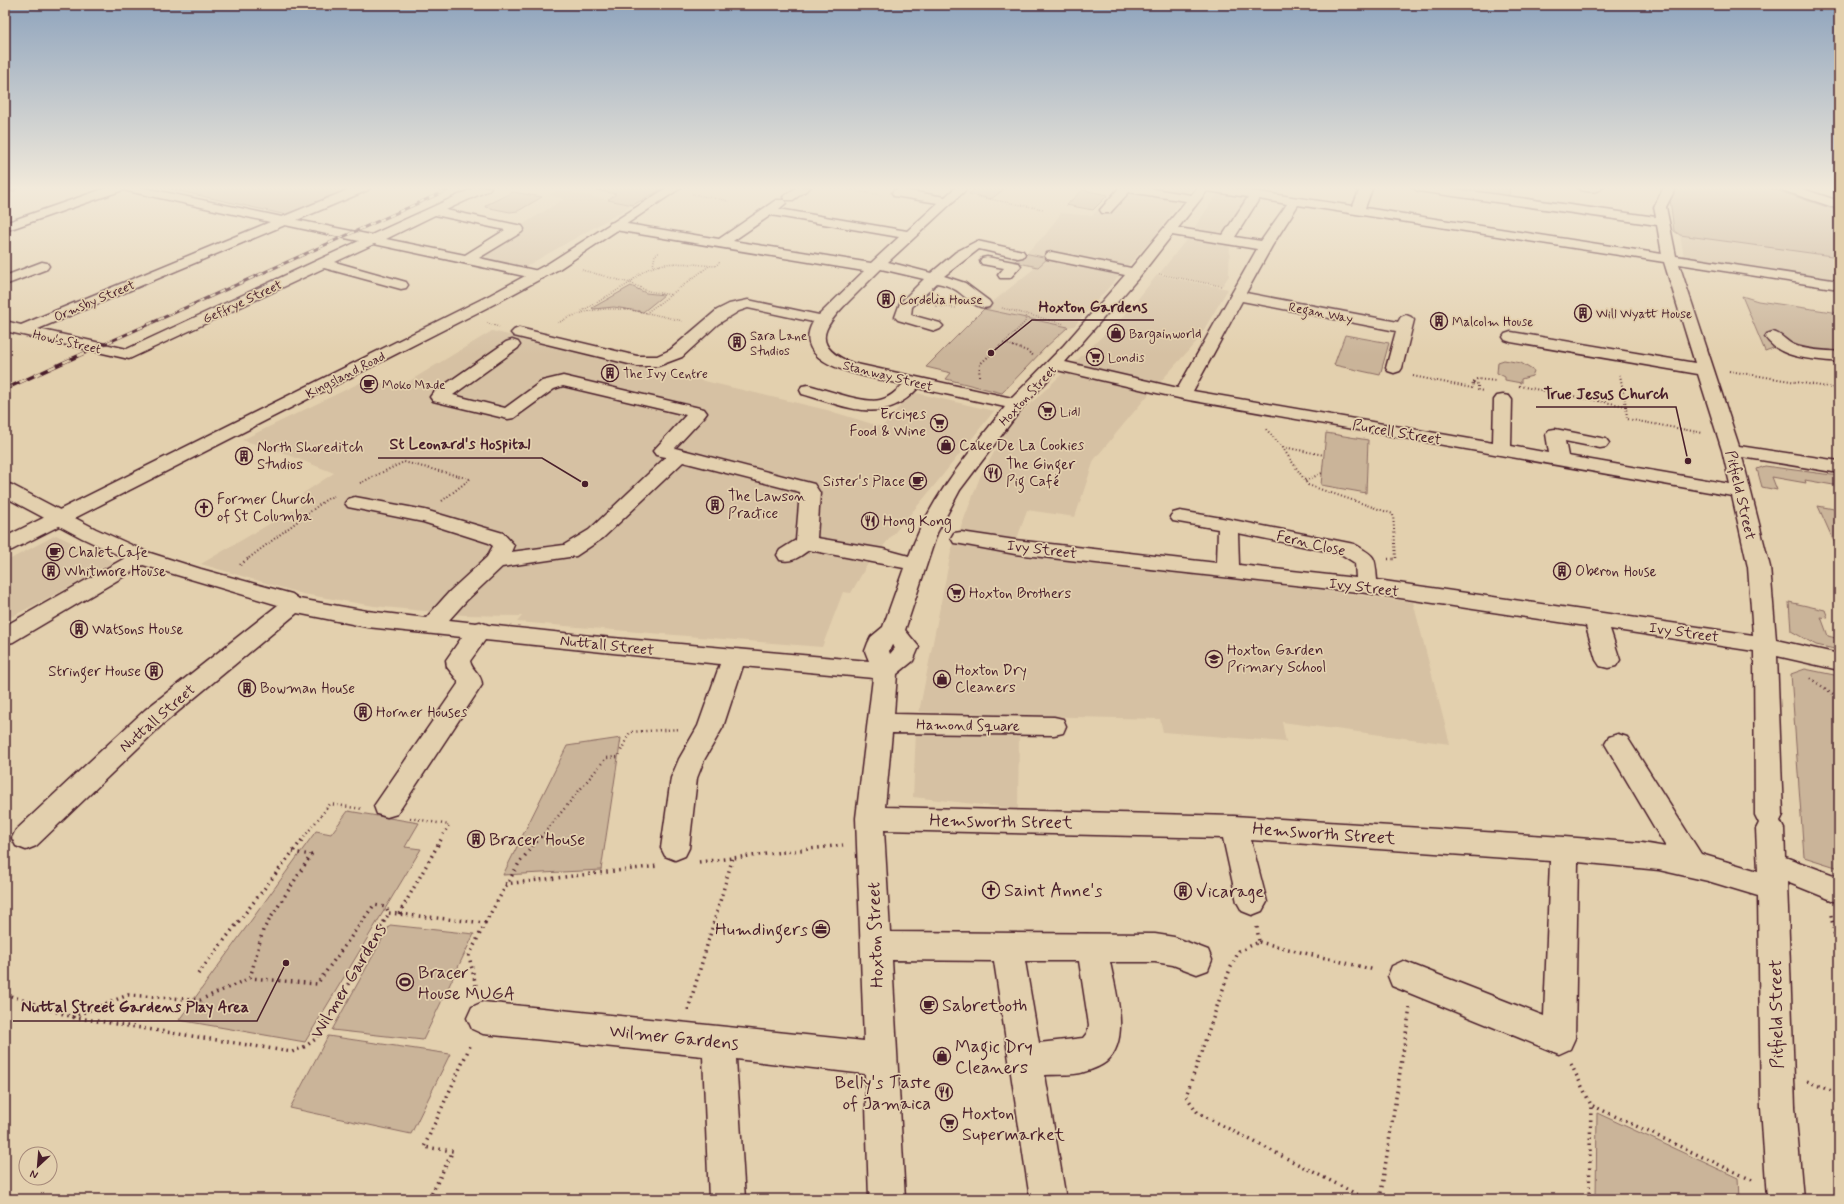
<svg xmlns="http://www.w3.org/2000/svg" width="1844" height="1204" viewBox="0 0 1844 1204" font-family="Mynerve,sans-serif">
<rect width="100%" height="100%" fill="#e3d0ae"/>
<filter id="ink" filterUnits="userSpaceOnUse"><feTurbulence type="fractalNoise" baseFrequency=".025" numOctaves="2"/><feDisplacementMap in="SourceGraphic" scale="8" xChannelSelector="R" yChannelSelector="G"/><feConvolveMatrix kernelMatrix="1 2 1 2 8 2 1 2 1" color-interpolation-filters="sRGB"/></filter>
<g filter="url(#ink)">
<path fill="#d6c1a3" d="M1118,187H1191L1155,236L1074,326L1068,327L984,309L1036,267L1017,262L1046,234L1061,213L1092,216Z
M559,190L633,205L523,268L472,256L564,199L549,195Z
M1218,193L1250,198L1230,238L1229,276L1222,286L1160,273L1186,240Z
M1680,235L1839,257V280L1684,257Z
M1157,275L1228,289L1197,341L1143,401L1094,460L1075,517L1027,510L1016,542L958,535L980,477L1012,421L1125,315Z
M492,331L827,410L882,427L912,392L994,411L925,497L867,565L851,593L843,592L822,647L517,622L522,616L464,615L374,606L303,594L201,564L312,499L302,494L334,473L281,452L242,440L368,379L398,388Z
M56,535L116,563L5,620V562Z
M953,542L1413,602L1450,744L1282,722L1286,742L1163,732L1160,719L992,715L919,712Z
M916,731L1019,732L1018,809L913,797Z"/>
<path fill="#cab499" stroke="#8a6a62" d="M161,187H355L287,215Z
M581,187H665L633,205L608,200L616,194Z
M977,187H1007L991,199L969,194Z
M1446,187L1510,188L1509,196Z
M1675,187H1766L1839,211V257L1680,235L1674,231L1670,199Z
M1083,190L1108,195L1093,210L1066,205Z
M513,192L542,197L518,211L510,212L485,207L486,205Z
M1024,253L1048,258L1038,267L1014,262Z
M631,286L646,293L664,295L643,312L614,307L593,309L592,308Z
M1742,296L1758,301L1839,313V355L1805,350L1767,335L1773,348L1765,351Z
M984,309L1068,327L1045,348L1002,393L946,379L951,373L926,367Z
M1345,335L1389,343L1380,375L1334,365Z
M1504,360L1521,363L1534,371L1532,376L1521,379V383L1505,380V377L1497,373L1498,362Z
M1326,433L1368,440L1366,493L1321,485Z
M1765,466L1839,476V486L1805,480L1806,483L1772,477L1777,490L1762,487L1757,469Z
M1818,506L1839,510V553Z
M1789,602L1825,610L1828,618L1821,617L1828,636L1839,639V650L1816,645L1791,631Z
M1805,669L1839,676V868L1804,857L1791,674Z
M621,738L601,870L503,875L567,746Z
M348,811L419,823L405,847L421,849L305,1042L179,1020L316,831L331,834Z
M390,925L474,934L423,1040L332,1030Z
M328,1036L450,1054L411,1134L290,1108Z
M1597,1113L1738,1178L1739,1199H1596Z"/>
<g fill="none" stroke-linecap="round" stroke-linejoin="round">
<g stroke="#4a1f2b" stroke-width="3">
<path id="minor" d="M5,187H16L14,190L5,192Z
M109,187H140L282,217L355,187H370L368,190L297,220L371,235L476,187H491L489,190L446,210L522,226L524,229L522,232L479,258L543,272L545,275L543,278L538,279L374,244L335,262L406,282L408,285L406,288L401,289L324,268L129,359L5,331V321L21,325L270,222L123,190L5,231V223ZM435,215L505,230L465,255L386,239ZM285,225L359,241L127,349L38,329Z
M797,187H811L793,200H785L783,197Z
M956,187H969L888,262L931,273L956,252L977,241L1023,251L1025,254L1023,257L1018,258L979,249L944,276L965,283L989,301L991,304L989,307C975,311 966,295 954,289C949,286 943,284 937,283L912,307L911,315L940,323L943,326L940,329L935,331L898,320L895,317L900,303L924,279L881,269C870,280 859,291 848,302C822,328 811,346 852,363L1012,398L1064,345L1125,275L1047,259L1045,256L1047,253L1052,252L1131,268L1186,201L1129,192L1110,213H1102L1100,210L1118,189L1117,187H1142L1191,195L1198,187H1225L1353,206L1359,191L1356,190L1354,187H1370L1372,189L1365,208L1662,254L1657,225L1418,191L1412,187H1441L1656,217L1654,207L1664,187H1676L1666,207L1676,256L1839,281V289L1679,264L1739,446L1839,461V473L1742,457L1770,567L1776,640L1839,654V670L1777,656L1783,815L1780,821L1784,829L1785,857L1839,877V903L1787,882L1795,1107L1803,1199H1767L1761,1107L1758,896L1708,881L1659,870L1578,862L1575,1038L1570,1049L1559,1054L1392,986L1388,976L1392,966L1403,961L1544,1016L1550,861L1251,840L1267,902L1262,911L1252,915L1242,911L1237,902L1223,838L884,830L890,932L1155,934L1174,937L1208,950L1212,960L1208,970L1197,974L1173,965L1155,962H1110C1115,989 1132,1040 1106,1062C1101,1066 1091,1070 1084,1072C1072,1076 1057,1074 1045,1075L1066,1199H1030L994,961L892,960L905,1199H869L865,1074L736,1059L745,1199H709L703,1056L483,1034L472,1029L467,1018L472,1007L483,1002L864,1041L856,818L873,678L743,666L723,727L704,760L697,778L689,848L685,856L675,860L665,856L661,848L671,778L679,759L698,726L720,664L485,640L470,661C472,671 482,674 482,685L397,814L387,817L377,814L374,806L458,684V681L447,667L446,660L462,637L367,627L297,613L163,724L36,846L26,850L16,846L12,838L16,830L145,710L278,605L143,565L13,642L5,644V626L125,558L82,538L5,497V483L12,485L96,529L147,552L201,569L292,594L299,599L367,611L426,618L450,591L487,557L493,546L489,543L423,522L348,507L345,503L348,499L355,497L425,510L452,518L503,533L514,545L511,552L564,545L589,530L666,457L656,455L653,451L686,415L563,386L554,389L514,418L508,419L433,401L430,397L433,393L506,342L512,340L518,342L520,345L518,348L453,395L505,408L542,381L563,376L704,409L707,413L704,417L675,448L814,484L820,493L817,538L883,549L909,556C929,499 968,454 1005,407L918,388C882,427 846,406 802,394L800,390L802,386L808,385C825,389 864,404 880,400C889,398 897,391 903,384C876,378 787,368 813,322L748,308L739,311L718,324L682,357L658,366H637L514,336L511,333L514,330L519,328L637,356H657L670,350L717,310L729,304L748,300L819,315L864,271L615,230L610,229L609,226L610,223L615,222L719,239L776,200H784L786,203L779,209L907,231L938,203L894,196L892,193L894,190L898,189L945,197ZM1207,191L1248,197L1223,235L1178,228ZM1259,199L1287,204L1261,241L1235,237ZM1298,205L1664,262L1695,363L1511,332L1505,334L1503,337L1505,340L1511,342L1698,374L1722,450L1730,484L1568,456L1565,441L1600,448L1606,447L1609,443L1606,439L1555,429L1549,430L1546,434L1549,453L1511,446L1512,400L1509,396L1503,395L1497,396L1494,400L1493,443L1193,391L1242,301L1396,331L1386,368L1388,371L1394,373L1400,371L1402,368L1414,320L1411,317L1406,315L1401,317L1398,322L1246,293L1272,246ZM771,215L899,237L871,263L733,241ZM1172,235L1257,249L1178,388L1065,362L1140,276ZM1057,370L1183,399L1732,496L1748,567L1753,635L1377,580C1375,555 1376,557 1354,544L1228,519L1180,511L1173,513L1170,517L1173,521L1218,529L1217,563L1015,540L961,532L954,533L951,538L954,543L961,544L1015,554L1367,593L1586,626L1596,660L1600,666L1608,668L1616,666L1620,660L1610,629L1754,651L1755,815L1759,823L1756,829L1758,871L1701,854L1627,737L1618,734L1609,737L1605,744L1666,847L1642,843L1564,837L1234,816L885,807L892,733L1054,735L1063,733L1066,726L1063,719L1054,717L894,714L897,674L913,661L919,647L905,630L937,533L960,490L1022,408ZM683,462L800,492L796,540L780,550L777,555L780,560C792,563 799,557 809,550L904,568L883,627L871,637L868,643L865,651L869,661L591,636L488,625L480,622L476,623L449,620L466,601L502,567L576,556L603,538ZM1238,533L1341,554L1355,563L1356,578L1239,565ZM892,645L895,648L890,654L889,651ZM1025,961H1079L1089,1025L1087,1033L1083,1038L1039,1043Z
M1578,187H1603C1598,194 1587,191 1580,190Z
M1780,187H1797L1839,201V209L1782,190Z
M987,257L1019,263L1021,266L1010,278H1000L998,275L1004,268L982,264L980,261L982,258Z
M42,262L47,263L49,266L47,269L5,285V276Z
M1773,332C1781,334 1785,340 1792,344C1806,351 1824,350 1839,352V362C1814,359 1781,360 1765,337L1767,334Z"/>
</g>
<g stroke="#4a1f2b" stroke-width="3">
<path id="highway" d="M668,187H682L559,269L500,301L12,550L5,551V537L490,295L549,263Z"/>
</g>
<path stroke="#4a1f2b" stroke-width="1.5" stroke-dasharray="0.5 2" stroke-linecap="butt" d="M834,187L881,195
M692,194L729,201
M978,197L1043,209
M653,266L655,255L660,252
M582,270L630,283L582,311
M1159,274L1221,286
M672,295L648,291L630,283C654,256 683,264 715,266L720,262
M935,306L956,308
M1002,308L1065,324
M646,313L709,266
M487,323L499,327
M558,323C600,299 639,311 683,321
M999,347L1004,343
M1016,347L1004,343L1025,322L1026,314"/>
<path stroke="#4a1f2b" stroke-width="2" stroke-dasharray="1 2.5" stroke-linecap="butt" d="M1013,346L1027,351L1034,356
M1729,371L1839,389
M979,376L980,364L1000,346
M1413,376L1472,388L1473,383L1477,379L1496,381
M1473,383L1478,384V390L1484,391
M1519,386L1626,406L1620,375
M1626,406L1627,419L1703,433
M1266,429L1282,447L1308,485L1393,514L1396,558
M1283,447L1324,455
M1305,481L1322,473
M360,483L404,462L470,479
M442,501L470,479
M249,558L327,499L334,496"/>
<path stroke="#4a1f2b" stroke-width="2.5" stroke-dasharray="1 3.5" stroke-linecap="butt" d="M1388,559H1396V557
M240,565L250,557
M1810,678L1839,698
M410,818L449,825L442,837
M304,837L330,804L362,809
M541,837L606,758L618,757L630,732L680,729"/>
<path stroke="#4a1f2b" stroke-width="3.5" stroke-dasharray="1.5 4.5" stroke-linecap="butt" d="M699,862L843,845
M505,884L658,866
M389,913L485,923L469,956L477,990
M399,914L443,836
M1831,915L1839,958
M485,923L519,863L541,836
M1257,927L1259,942L1239,951L1230,969L1186,1096L1198,1113L1366,1199
M1259,942L1375,970
M198,974L305,836
M250,978L263,930L311,855L293,852
M5,994L72,1017L292,1052L306,1046L317,1038L389,913
M688,1010L733,857
M72,1017L128,995L200,1000L250,978L317,984L374,905L386,907L389,913
M1571,1064L1591,1105
M1807,1081L1839,1094
M429,1199L453,1151L424,1147L471,1044
M1380,1199L1410,1008
M1589,1199L1591,1105L1752,1180"/>
<use href="#minor" fill="#e3d0ae" fill-rule="evenodd"/>
<use href="#highway" fill="#e3d0ae" fill-rule="evenodd"/>
<g stroke="#4a1f2b" stroke-width="3">
<path id="rail-far1" d="M98,347L454,187"/>
</g>
<g stroke="#4a1f2b" stroke-width="3.5">
<path id="rail" d="M5,389L100,346"/>
</g>
<use href="#rail-far1" stroke="#e3d0ae" stroke-width="2" stroke-dasharray="5.5" stroke-linecap="butt"/>
<use href="#rail" stroke="#e3d0ae" stroke-width="2.5" stroke-dasharray="8" stroke-linecap="butt"/>
</g>
</g>
<linearGradient id="sky" x2="0" y2="1"><stop stop-color="#8fa4bd"/><stop offset="0.53" stop-color="#f2eadb"/><stop offset="1" stop-color="#f2eadb" stop-opacity="0"/></linearGradient>
<rect width="1844" height="355" fill="url(#sky)"/>
<defs>
<g id="building-ring" transform="scale(0.9)"><circle r="9.5" fill="#e3d0ae" stroke="#4a1f2b" stroke-width="1.5"/><path d="M-4-6H4V6H1V3H-1V6H-4ZM-2.5-4.3h1.7v1.8h-1.7ZM.8-4.3h1.7v1.8H.8ZM-2.5-1h1.7V.8h-1.7ZM.8-1h1.7V.8H.8Z" fill="#4a1f2b"/></g>
<g id="shop-ring" transform="scale(0.9)"><circle r="9.5" fill="#e3d0ae" stroke="#4a1f2b" stroke-width="1.5"/><path d="M-5-2.5h2.3a2.7 3.5 0 0 1 5.4 0H5L5.5 6h-11ZM-1.5-2.5h3a1.5 2.3 0 0 0-3 0Z" fill="#4a1f2b"/></g>
<g id="supermarket-ring" transform="scale(0.9)"><circle r="9.5" fill="#e3d0ae" stroke="#4a1f2b" stroke-width="1.5"/><path d="M-6-5.5h2.5l.6 2H6L4.5 2H-2.5L-4.4-4H-6ZM-1.5 3.2a1.3 1.3 0 1 0 .1 0ZM3 3.2a1.3 1.3 0 1 0 .1 0Z" fill="#4a1f2b"/></g>
<g id="cafe-ring" transform="scale(0.9)"><circle r="9.5" fill="#e3d0ae" stroke="#4a1f2b" stroke-width="1.5"/><path d="M-5.5-4.5H6V0H3Q3 3.5 0 3.5H-2.5Q-5.5 3.5-5.5 0ZM3-3.2v2h1.7v-2ZM-6 4.5H4V6H-6Z" fill="#4a1f2b"/></g>
<g id="restaurant-ring" transform="scale(0.9)"><circle r="9.5" fill="#e3d0ae" stroke="#4a1f2b" stroke-width="1.5"/><path d="M-5-6h1v4h1v-4h1v4h1v-4h1v5L-1.5 .5V6h-2V.5L-5-1ZM5-6V6H3V1.5H1.5Q1.5-4 5-6Z" fill="#4a1f2b"/></g>
<g id="church-ring" transform="scale(0.9)"><circle r="9.5" fill="#e3d0ae" stroke="#4a1f2b" stroke-width="1.5"/><path d="M-1.2-6h2.4v3.5h3.3v2.4h-3.3V6h-2.4V-.1h-3.3v-2.4h3.3Z" fill="#4a1f2b"/></g>
<g id="school-ring" transform="scale(0.9)"><circle r="9.5" fill="#e3d0ae" stroke="#4a1f2b" stroke-width="1.5"/><path d="M0-5L7-2L0 1L-7-2ZM-4 1L0 2.5L4 1V4Q0 6-4 4Z" fill="#4a1f2b"/></g>
<g id="office-ring" transform="scale(0.9)"><circle r="9.5" fill="#e3d0ae" stroke="#4a1f2b" stroke-width="1.5"/><path d="M-6-3h4V-5.5h4V-3h4V5H-6ZM-1-4.5V-3h2v-1.5ZM-6 0V1H6V0Z" fill="#4a1f2b"/></g>
<g id="stadium-ring" transform="scale(0.9)"><circle r="9.5" fill="#e3d0ae" stroke="#4a1f2b" stroke-width="1.5"/><path d="M0-5a6.5 5 0 1 0 0 10a6.5 5 0 1 0 0-10ZM-3.5-1.8h7v3.6h-7Z" fill="#4a1f2b"/></g>
</defs>
<g fill-rule="evenodd">
<use href="#building-ring" x="886" y="299"/>
<use href="#building-ring" x="1583" y="313"/>
<use href="#building-ring" x="1439" y="321"/>
<use href="#shop-ring" x="1116" y="333"/>
<use href="#building-ring" x="737" y="342"/>
<use href="#supermarket-ring" x="1095" y="357"/>
<use href="#building-ring" x="610" y="373"/>
<use href="#cafe-ring" x="369" y="384"/>
<use href="#supermarket-ring" x="1047" y="411"/>
<use href="#supermarket-ring" x="939" y="423"/>
<use href="#shop-ring" x="946" y="445"/>
<use href="#building-ring" x="244" y="456"/>
<use href="#restaurant-ring" x="993" y="473"/>
<use href="#cafe-ring" x="918" y="481"/>
<use href="#building-ring" x="715" y="505"/>
<use href="#church-ring" x="204" y="508"/>
<use href="#restaurant-ring" x="870" y="521"/>
<use href="#cafe-ring" x="55" y="552"/>
<use href="#building-ring" x="51" y="571"/>
<use href="#building-ring" x="1562" y="571"/>
<use href="#supermarket-ring" x="956" y="593"/>
<use href="#building-ring" x="79" y="629"/>
<use href="#school-ring" x="1214" y="659"/>
<use href="#building-ring" x="154" y="671"/>
<use href="#shop-ring" x="942" y="679"/>
<use href="#building-ring" x="247" y="688"/>
<use href="#building-ring" x="363" y="712"/>
<use href="#building-ring" x="476" y="839"/>
<use href="#church-ring" x="991" y="890"/>
<use href="#building-ring" x="1183" y="891"/>
<use href="#office-ring" x="821" y="929"/>
<use href="#stadium-ring" x="405" y="982"/>
<use href="#cafe-ring" x="929" y="1005"/>
<use href="#shop-ring" x="942" y="1056"/>
<use href="#restaurant-ring" x="944" y="1092"/>
<use href="#supermarket-ring" x="949" y="1123"/>
</g>
<g text-anchor="middle" stroke-width="3.5" stroke-linejoin="round" paint-order="stroke">
<g font-size="13" fill="#4a1f2b" stroke="#e3d0ae" text-anchor="start">
<text x="899" y="304">Cordelia House</text>
<text x="1596" y="318">Will Wyatt House</text>
<text x="1452" y="326">Malcolm House</text>
<text x="1129" y="338">Bargainworld</text>
<text x="750" y="340">Sara Lane<tspan x="750" dy="15">Studios</tspan></text>
<text x="1108" y="362">Londis</text>
<text x="623" y="378">The Ivy Centre</text>
<text x="382" y="389">Moko Made</text>
<text x="1060" y="416">Lidl</text>
</g>
<g font-size="13" fill="#4a1f2b" stroke="#e3d0ae">
<text transform="translate(94 300) rotate(-23)" y="5">Ormsby Street</text>
<text transform="translate(242 301) rotate(-25)" y="5">Geffrye Street</text>
<text transform="translate(1321 312) rotate(11)" y="5">Regan Way</text>
<text transform="translate(67 341) rotate(13)" y="5">How's Street</text>
<text transform="translate(345 374) rotate(-27)" y="5">Kingsland Road</text>
<text transform="translate(888 375) rotate(14)" y="5">Stanway Street</text>
<text transform="translate(1027 395) rotate(-47)" y="5">Hoxton Street</text>
</g>
<g font-size="15" fill="#4a1f2b" stroke="#e3d0ae" text-anchor="start">
<text x="926" y="419" text-anchor="end">Erciyes<tspan x="926" dy="17">Food &amp; Wine</tspan></text>
<text x="959" y="450">Cake De La Cookies</text>
<text x="257" y="452">North Shoreditch<tspan x="257" dy="17">Studios</tspan></text>
<text x="1006" y="469">The Ginger<tspan x="1006" dy="17">Pig Café</tspan></text>
<text x="905" y="486" text-anchor="end">Sister's Place</text>
<text x="728" y="501">The Lawson<tspan x="728" dy="17">Practice</tspan></text>
<text x="217" y="504">Former Church<tspan x="217" dy="17">of St Columba</tspan></text>
<text x="883" y="526">Hong Kong</text>
<text x="68" y="557">Chalet Cafe</text>
<text x="64" y="576">Whitmore House</text>
<text x="1575" y="576">Oberon House</text>
<text x="969" y="598">Hoxton Brothers</text>
<text x="92" y="634">Watsons House</text>
<text x="1227" y="655">Hoxton Garden<tspan x="1227" dy="17">Primary School</tspan></text>
<text x="955" y="675">Hoxton Dry<tspan x="955" dy="17">Cleaners</tspan></text>
<text x="141" y="676" text-anchor="end">Stringer House</text>
<text x="260" y="693">Bowman House</text>
<text x="376" y="717">Horner Houses</text>
</g>
<g font-size="15" fill="#4a1f2b" stroke="#e3d0ae">
<text transform="translate(1397 432) rotate(10)" y="5">Purcell Street</text>
<text transform="translate(1741 495) rotate(77)" y="5">Pitfield Street</text>
<text transform="translate(1311 543) rotate(13)" y="5">Fern Close</text>
<text transform="translate(1042 549) rotate(7)" y="5">Ivy Street</text>
<text transform="translate(1364 587) rotate(7)" y="5">Ivy Street</text>
<text transform="translate(1684 632) rotate(8)" y="5">Ivy Street</text>
<text transform="translate(607 645) rotate(6)" y="5">Nuttall Street</text>
<text transform="translate(157 718) rotate(-41)" y="5">Nuttall Street</text>
<text transform="translate(968 725) rotate(1)" y="5">Hamond Square</text>
</g>
<g font-size="18" fill="#4a1f2b" stroke="#e3d0ae">
<text transform="translate(1001 821) rotate(1)" y="6">Hemsworth Street</text>
<text transform="translate(1324 833) rotate(4)" y="6">Hemsworth Street</text>
<text transform="translate(875 935) rotate(-92)" y="6">Hoxton Street</text>
<text transform="translate(348 981) rotate(-59)" y="6">Wilmer Gardens</text>
<text transform="translate(1776 1014) rotate(-91)" y="6">Pitfield Street</text>
<text transform="translate(674 1037) rotate(6)" y="6">Wilmer Gardens</text>
</g>
<g font-size="18" fill="#4a1f2b" stroke="#e3d0ae" text-anchor="start">
<text x="489" y="845">Bracer House</text>
<text x="1004" y="896">Saint Anne's</text>
<text x="1196" y="897">Vicarage</text>
<text x="808" y="935" text-anchor="end">Humdingers</text>
<text x="418" y="978">Bracer<tspan x="418" dy="21">House MUGA</tspan></text>
<text x="942" y="1011">Sabretooth</text>
<text x="955" y="1052">Magic Dry<tspan x="955" dy="21">Cleaners</tspan></text>
<text x="931" y="1088" text-anchor="end">Belly's Taste<tspan x="931" dy="21">of Jamaica</tspan></text>
<text x="962" y="1119">Hoxton<tspan x="962" dy="21">Supermarket</tspan></text>
</g>
</g>
<path fill="none" stroke="#4a1f2b" stroke-width="1.5" d="M991 353L1032 320H1154M1688 461L1676 407H1536M585 484L542 458H378M286 963L257 1021H13"/>
<g fill="#4a1f2b" stroke="#e3d0ae" stroke-width="1.5">
<circle cx="991" cy="353" r="4"/>
<circle cx="1688" cy="461" r="4"/>
<circle cx="585" cy="484" r="4"/>
<circle cx="286" cy="963" r="4"/>
</g>
<g font-size="16" text-anchor="middle" font-weight="bold" fill="#4a1f2b" stroke="#e3d0ae" stroke-width="3.5" stroke-linejoin="round" paint-order="stroke">
<text x="1093" y="312">Hoxton Gardens</text>
<text x="1606" y="399">True Jesus Church</text>
<text x="460" y="449">St Leonard's Hospital</text>
<text x="135" y="1012">Nuttal Street Gardens Play Area</text>
</g>
<rect width="1844" height="1204" fill="none" stroke="#e3d0ae" stroke-width="20"/>
<rect x="10" y="10" width="1824" height="1184" fill="none" stroke="#4a1f2b" stroke-width="1.5" filter="url(#ink)"/>
<g transform="translate(38 1166) rotate(206)"><circle r="19" fill="#e3d0ae" stroke="#a6897a"/>
<path d="M0-3L7 15L0 10L-7 15Z" fill="#4a1f2b"/>
<text y="-6" font-size="11" font-weight="bold" text-anchor="middle" fill="#4a1f2b">N</text>
</g>
</svg>
